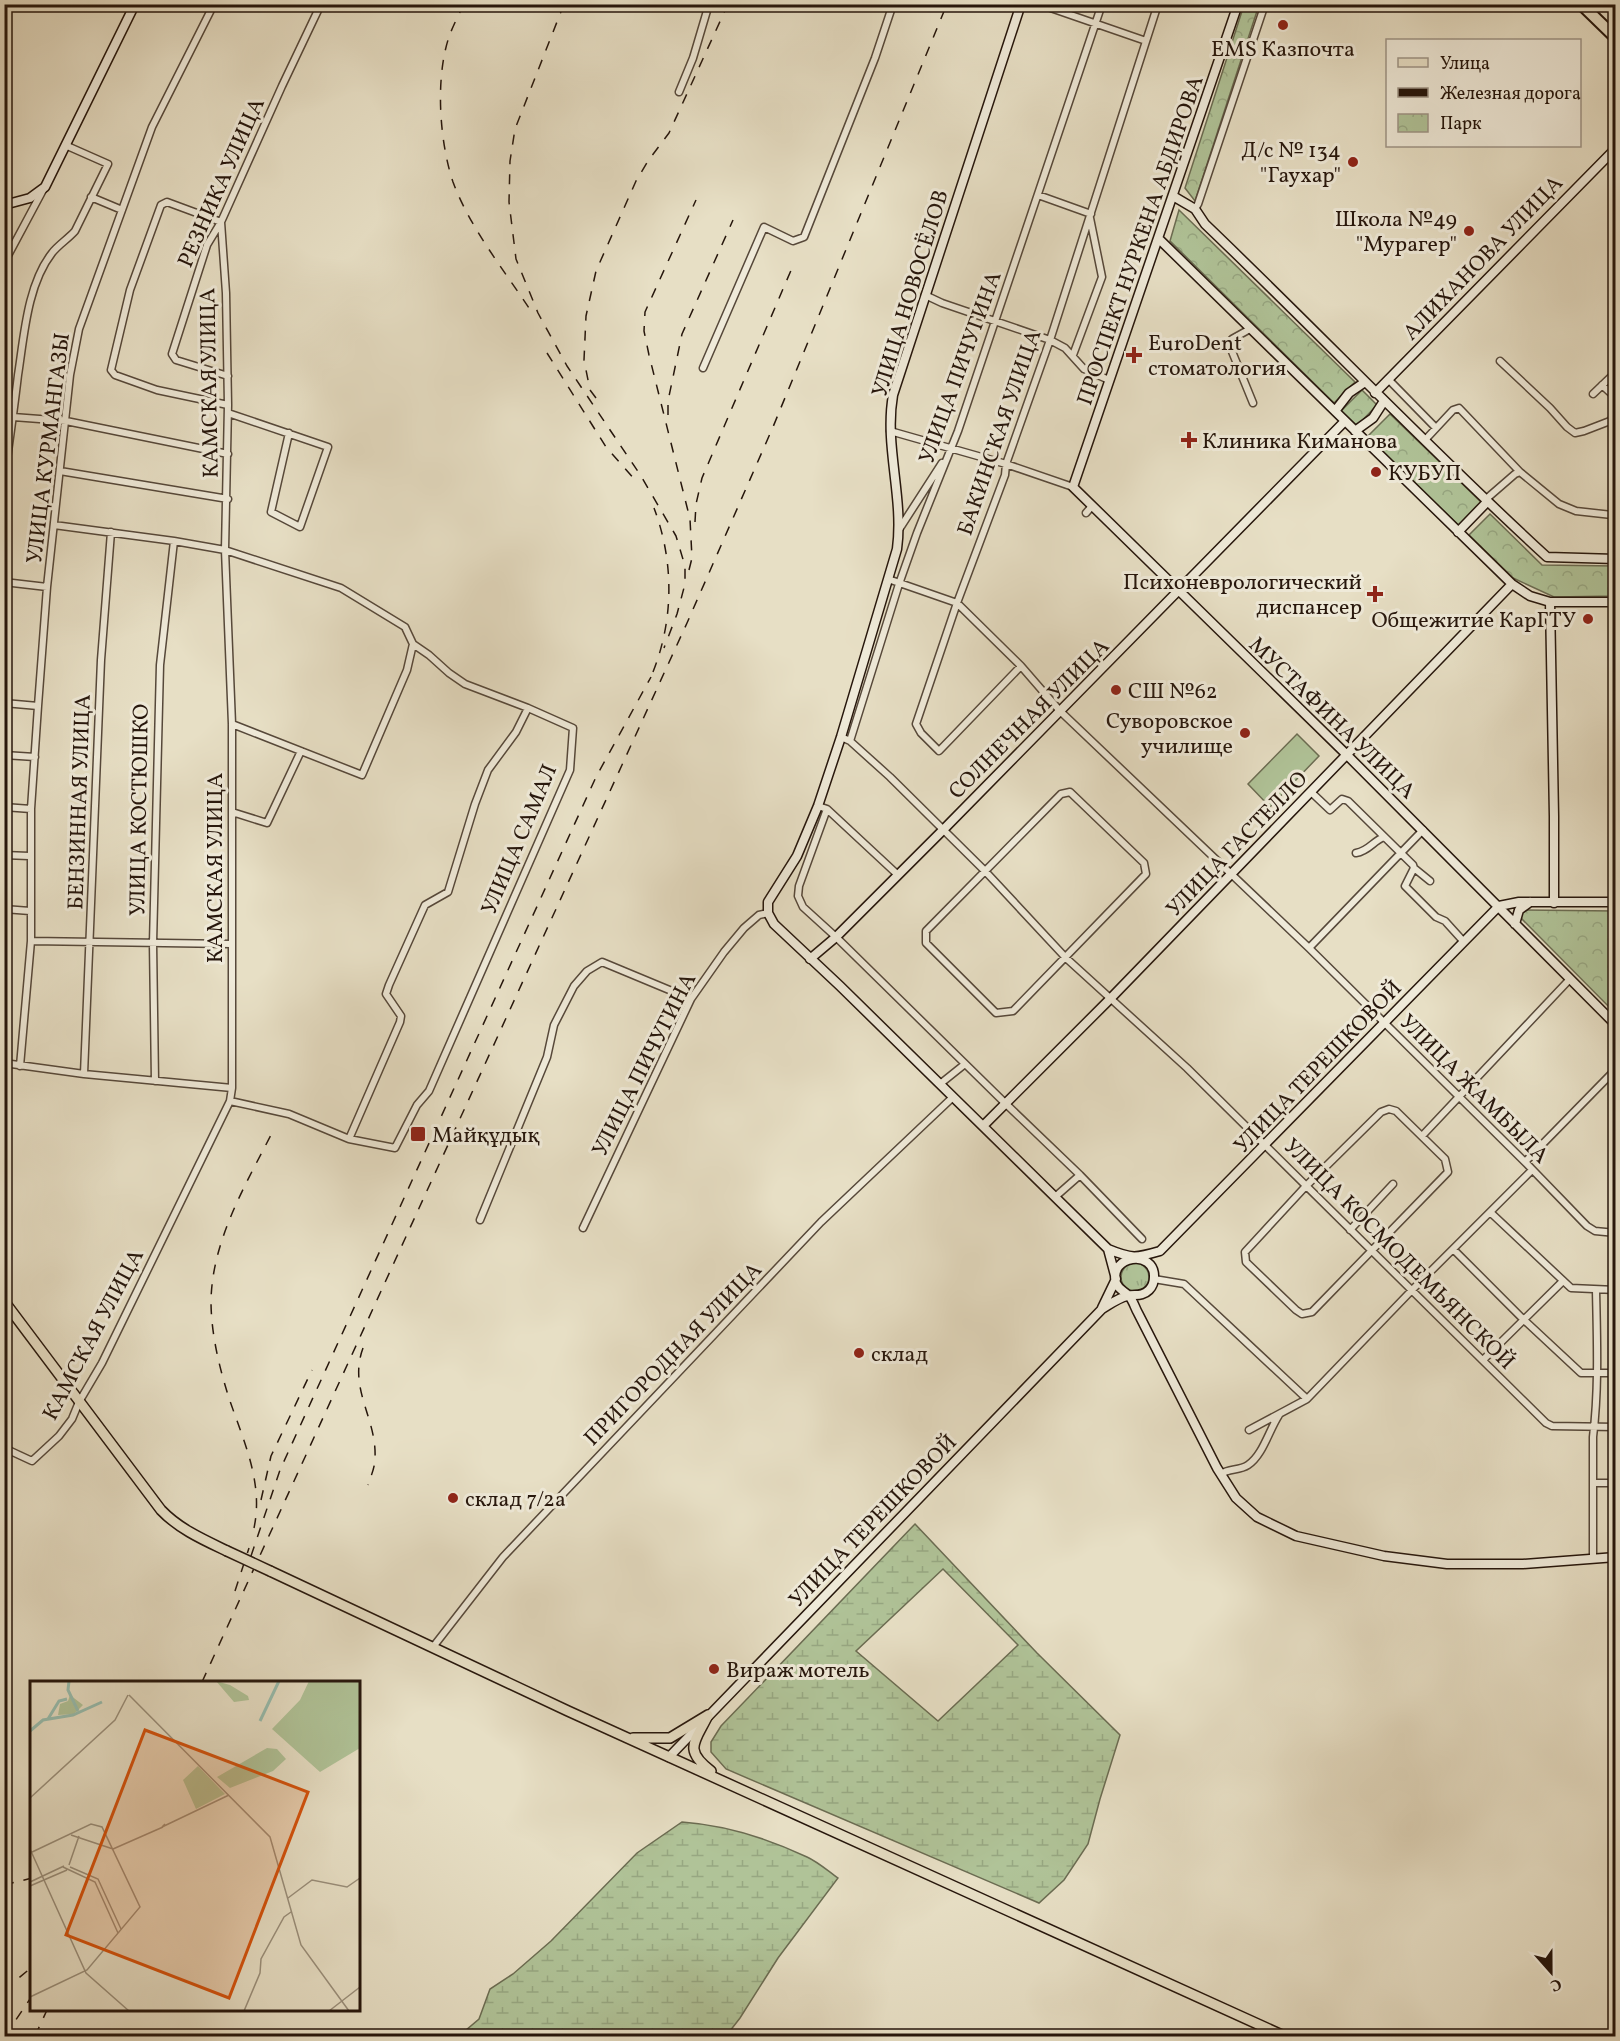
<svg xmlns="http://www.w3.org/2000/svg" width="1620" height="2041" viewBox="0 0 1620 2041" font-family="Vollkorn,serif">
<defs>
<pattern id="grass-tufts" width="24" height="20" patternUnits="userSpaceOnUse" patternTransform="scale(1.5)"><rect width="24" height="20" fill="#b0c398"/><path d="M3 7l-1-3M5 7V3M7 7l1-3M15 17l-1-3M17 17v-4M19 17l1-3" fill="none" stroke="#97a782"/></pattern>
<pattern id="wetland-marsh" width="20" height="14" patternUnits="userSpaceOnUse" patternTransform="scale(1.5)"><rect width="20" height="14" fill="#b0c398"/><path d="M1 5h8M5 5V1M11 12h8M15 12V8" fill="none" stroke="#97a782"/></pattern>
<pattern id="park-crowns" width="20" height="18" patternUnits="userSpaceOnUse" patternTransform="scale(1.5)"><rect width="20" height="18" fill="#b0c398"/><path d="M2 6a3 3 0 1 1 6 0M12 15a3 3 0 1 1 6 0" fill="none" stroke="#97a782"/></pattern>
</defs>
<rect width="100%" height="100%" fill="#e7dfc5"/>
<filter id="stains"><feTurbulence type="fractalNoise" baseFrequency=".00333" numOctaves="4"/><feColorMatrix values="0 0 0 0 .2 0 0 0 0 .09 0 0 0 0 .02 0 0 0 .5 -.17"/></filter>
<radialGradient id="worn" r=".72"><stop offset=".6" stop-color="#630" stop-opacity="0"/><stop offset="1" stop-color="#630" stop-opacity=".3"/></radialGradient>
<path fill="url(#grass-tufts)" stroke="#6b6c52" stroke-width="1.5" d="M1121 1277a14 14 0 1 1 28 0a14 14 0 1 1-28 0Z"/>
<path fill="url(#wetland-marsh)" stroke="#6b6c52" stroke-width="1.5" fill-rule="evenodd" d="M915,1524L1037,1653L1120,1735L1100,1799L1088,1844L1064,1880L1039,1903L726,1769L711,1752V1742L721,1726ZM943,1569L1018,1645L938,1721L856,1651Z
M682,1822C724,1825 769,1839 807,1857C818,1862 828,1871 838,1878L778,1958L740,2018L726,2036H459L479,2019L490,1989L513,1974L551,1941L637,1853Z"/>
<path fill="url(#park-crowns)" stroke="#6b6c52" stroke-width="1.5" d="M1244,5H1259L1195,201L1185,188Z
M1179,210L1355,382L1334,403L1170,241Z
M1362,390L1377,405L1357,426L1341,411Z
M1390,414L1482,503L1459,526L1367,437Z
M1490,514L1542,565L1615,566V596L1554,597L1513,578L1469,535Z
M1523,910L1615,911V1013L1520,917Z"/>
<path fill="#b0c398" stroke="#6b6c52" stroke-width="1.5" d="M1297,734L1319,756L1270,807L1248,784Z"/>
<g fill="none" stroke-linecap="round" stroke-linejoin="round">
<g stroke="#56483a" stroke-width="9">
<path id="street" d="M1039,4L1146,41
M679,92L693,58L709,4
M1038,195L1091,214
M91,197L122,210
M1195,209L1198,204L1265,4
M221,222L167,202L161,205L130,290L111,370L115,375L157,390L228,405
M4,263L43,190
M925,295L942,303L1050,340L1065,348L1084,369L1109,380
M1250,329L1232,339L1231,349L1253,403
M1073,355L1102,277L1090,218
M1500,361L1550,408L1567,427L1575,433L1584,431L1610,421
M703,368L764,227L793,241L804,237L875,58L893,4
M228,376L176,360L172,354L207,245L221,222L282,86L321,4
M1388,379L1436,428
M1602,385L1616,398
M1593,394L1616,372
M228,413L328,447L300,527L271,512L289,433
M1616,413L1610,421L1616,425
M13,417L66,421L228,454
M890,431L1006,464L1073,487
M1425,440L1453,410L1459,408L1520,472
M60,471L228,499
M4,480C9,445 14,410 18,375C24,337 27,285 52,253C58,245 68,239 75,231L108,164L65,145
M1485,500L1515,474L1520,472L1559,504L1576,511L1612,515
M1616,500L1612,515L1616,553
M1086,513L1092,506
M54,525L174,541L225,550L341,588L405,627L413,644L429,655L449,673L465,684L528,708L573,728L570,770L429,1091L417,1105L395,1148L349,1139
M900,528L942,463
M888,579L957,603L1021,666L1060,711L1309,948L1525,1162L1587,1226L1595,1231L1616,1233
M4,582L47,587
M1021,666L939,751L921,733L916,724L957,603L1005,475L1006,464L1050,340L1158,4
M4,703L38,706
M232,724L362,775L407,670L413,644
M841,737L850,741L890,777L985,871L1066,958L1187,1068L1546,1423L1552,1426L1616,1427
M850,741L899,584L917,533L958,431L1102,4
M4,755L35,757
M1070,792L1144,863L1146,874L1013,1011L996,1013L926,943V931L1061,794Z
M1311,792L1330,810L1342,799L1348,801L1413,865L1414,868L1405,886L1436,917L1445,921L1464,942
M818,806L827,809L898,875
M4,807L31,809
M827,809L799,886L798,896L803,907L836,937L1005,1103L1080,1175L1142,1239
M232,812L267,823L301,751
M1356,853C1369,851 1373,841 1384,837
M4,855L29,856
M1414,868L1430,881
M4,909L30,911
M31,941L231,944
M1309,948L1423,830
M4,1063L84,1074L232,1088
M20,1066L31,941V809L38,706L47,587L70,375L79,329L152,127L214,4
M84,1074L101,660L111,532
M155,1081L153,943L160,665L174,541
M940,1084L965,1064
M230,1101L289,1114L349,1139L400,1022L401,1016L386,994L389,985L425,905L448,892L475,804L488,770L516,732L528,708
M1389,1109L1396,1111L1445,1159L1448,1172L1312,1312L1302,1314L1296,1310L1246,1262L1245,1252L1305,1187L1381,1112Z
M1422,1136L1569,980
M1525,1162L1616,1069
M1055,1197L1080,1175
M1490,1212L1571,1288L1616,1290
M480,1220L547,1057L554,1025L574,986L587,971L602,962L691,999
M583,1228L691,999L724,952L744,928L759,915L768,913
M1350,1230L1393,1184
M1454,1250L1523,1319L1581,1373H1616
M1154,1279L1184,1284L1307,1399
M1483,1360L1563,1281
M1249,1430L1307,1399L1412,1290L1532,1170
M4,1448L32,1461L59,1436L72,1419L79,1402L102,1363L230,1101L232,1088V724L225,550L228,405L226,293L221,222
M1221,1474C1229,1468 1239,1471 1248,1465C1263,1455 1269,1430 1279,1415
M1594,1483H1616
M1593,1559V1437C1599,1388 1597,1339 1596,1290
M433,1647L503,1557L821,1222L953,1097"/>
</g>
<g stroke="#26160c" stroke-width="11">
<path id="secondary" d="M1021,4L893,395C884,446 904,497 897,549L841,737L818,806L797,856L768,902V913L774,924L840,986L1108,1249C1132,1259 1136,1258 1160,1251L1499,906L1519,902H1616
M1238,4L1073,487L1347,755L1616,1025
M1173,196L1195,209L1205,224C1320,334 1430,450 1547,557L1616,559
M4,205L30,198L45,187L135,4
M1159,239L1512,584L1530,596L1550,602H1616
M1375,393L1616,148
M1335,411L1349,393L1365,382
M1355,431L1373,418L1384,401
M1458,532L1487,502
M1550,602L1554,816V903
M1515,924L1519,910L1530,902
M810,959L836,937L943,830L1345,421
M983,1126L1110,999L1512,584
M1102,1308L1116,1279L1108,1249
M669,1757L1102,1309C1109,1305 1118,1298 1127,1296C1135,1294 1142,1297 1149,1290C1152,1287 1154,1282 1154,1277C1155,1249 1108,1255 1116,1283C1119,1290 1124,1291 1129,1296C1133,1300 1135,1308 1138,1313L1217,1468L1236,1498L1257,1517L1296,1536L1384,1556L1447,1564H1523L1616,1557"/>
</g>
<g stroke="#26160c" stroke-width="12">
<path id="primary" d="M4,1301L161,1510C179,1529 204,1540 227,1551
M270,1571L568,1711L1284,2036
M708,1715C696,1741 682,1749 711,1771
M633,1738H670L708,1715"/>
</g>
<g stroke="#26160c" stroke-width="14">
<path id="highway" d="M1581,4L1616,38"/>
</g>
<use href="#street" stroke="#efead9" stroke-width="6"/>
<use href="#secondary" stroke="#efead9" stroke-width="8"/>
<use href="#primary" stroke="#e7dfc5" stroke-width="9"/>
<use href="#highway" stroke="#e7dfc5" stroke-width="10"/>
<path stroke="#26160c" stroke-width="1.5" stroke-dasharray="10 10" stroke-linecap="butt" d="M464,4C459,14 454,24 450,34C435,75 439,140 453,182C470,228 504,270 531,311
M564,4L515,129L510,161L509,202L516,259L538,313L567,366L641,476L676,536L685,566V584L677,614L664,648
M547,353L606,447L636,481
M596,398L590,390L584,360L586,316L596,271L636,181L648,161L669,133L728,4
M668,415V401L682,334L733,220
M695,522L696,504L702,478L792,268
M689,570L692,558L690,519L649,355L644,331L645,312L696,200
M653,672C674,619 674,561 654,508
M363,1348C348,1389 377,1418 375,1458C375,1467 371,1476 368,1485
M261,1500L271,1456L312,1370
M254,1528C264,1481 242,1438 228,1395C219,1366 211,1333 211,1301C212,1240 246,1184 273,1131
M251,1556L280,1470L596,777L651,677
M235,1591L249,1548
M202,1682L687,623L773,427L947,4
M4,1885L32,1878
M4,1990L32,1967
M5,2036L32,1996
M35,2036L47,2010"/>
<g stroke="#26160c" stroke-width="12" stroke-linecap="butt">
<path id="primary-bridge" d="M227,1551L270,1571"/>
</g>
<use href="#primary-bridge" stroke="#e7dfc5" stroke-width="9"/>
</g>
<g fill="#8f2418" stroke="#efead9" stroke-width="2">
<circle cx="1283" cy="25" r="6"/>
<circle cx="1353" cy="162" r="6"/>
<circle cx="1469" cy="231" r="6"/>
<path d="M1131 346h6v6h6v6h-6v6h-6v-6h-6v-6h6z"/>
<path d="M1186 431h6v6h6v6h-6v6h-6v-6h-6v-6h6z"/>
<circle cx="1376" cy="472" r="6"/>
<path d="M1372 585h6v6h6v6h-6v6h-6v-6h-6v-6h6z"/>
<circle cx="1588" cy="619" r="6"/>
<circle cx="1116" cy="690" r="6"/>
<circle cx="1245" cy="733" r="6"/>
<rect x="410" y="1126" width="16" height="16" rx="3"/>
<circle cx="859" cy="1353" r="6"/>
<circle cx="453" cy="1498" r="6"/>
<circle cx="714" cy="1669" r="6"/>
</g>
<g text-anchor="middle" stroke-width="6" stroke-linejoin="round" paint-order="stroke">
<g font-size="22" fill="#26160c" stroke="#efead9" text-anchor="start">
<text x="1283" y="56" text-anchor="middle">EMS Казпочта</text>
<text x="1341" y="157" text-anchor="end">Д/с № 134<tspan x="1341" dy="25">"Гаухар"</tspan></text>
<text x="1457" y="226" text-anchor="end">Школа №49<tspan x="1457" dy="25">"Мурагер"</tspan></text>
<text x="1148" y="350">EuroDent<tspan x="1148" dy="25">стоматология</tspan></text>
<text x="1202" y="448">Клиника Киманова</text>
<text x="1388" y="480">КУБУП</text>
<text x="1362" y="589" text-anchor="end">Психоневрологический<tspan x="1362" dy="25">диспансер</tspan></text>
<text x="1576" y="627" text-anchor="end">Общежитие КарГТУ</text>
<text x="1128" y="698">СШ №62</text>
<text x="1233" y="728" text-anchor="end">Суворовское<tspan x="1233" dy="25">училище</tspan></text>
<text x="432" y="1142">Майқұдық</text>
<text x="871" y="1361">склад</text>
<text x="465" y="1506">склад 7/2а</text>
<text x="726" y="1677">Вираж мотель</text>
</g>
<g font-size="22" fill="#26160c" stroke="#efead9">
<text transform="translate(220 182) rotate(-66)" y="8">РЕЗНИКА УЛИЦА</text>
<text transform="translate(1139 240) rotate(-71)" y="8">ПРОСПЕКТ НУРКЕНА АБДИРОВА</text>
<text transform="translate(1482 257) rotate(-46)" y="8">АЛИХАНОВА УЛИЦА</text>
<text transform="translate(909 293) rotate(-73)" y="8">УЛИЦА НОВОСЁЛОВ</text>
<text transform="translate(959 367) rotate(-70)" y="8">УЛИЦА ПИЧУГИНА</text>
<text transform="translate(208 383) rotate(-91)" y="8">КАМСКАЯ УЛИЦА</text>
<text transform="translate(998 432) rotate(-71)" y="8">БАКИНСКАЯ УЛИЦА</text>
<text transform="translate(47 448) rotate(-83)" y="8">УЛИЦА КУРМАНГАЗЫ</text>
<text transform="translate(1333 717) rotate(44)" y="8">МУСТАФИНА УЛИЦА</text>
<text transform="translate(1028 718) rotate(-45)" y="8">СОЛНЕЧНАЯ УЛИЦА</text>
<text transform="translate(78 802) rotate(-88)" y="8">БЕНЗИННАЯ УЛИЦА</text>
<text transform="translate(138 810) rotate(-89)" y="8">УЛИЦА КОСТЮШКО</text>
<text transform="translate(518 839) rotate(-67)" y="8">УЛИЦА САМАЛ</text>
<text transform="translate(1236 843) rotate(-46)" y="8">УЛИЦА ГАСТЕЛЛО</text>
<text transform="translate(214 868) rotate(-90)" y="8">КАМСКАЯ УЛИЦА</text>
<text transform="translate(643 1064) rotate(-63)" y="8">УЛИЦА ПИЧУГИНА</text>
<text transform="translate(1317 1066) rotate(-46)" y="8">УЛИЦА ТЕРЕШКОВОЙ</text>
<text transform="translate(1475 1088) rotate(45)" y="8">УЛИЦА ЖАМБЫЛА</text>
<text transform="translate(1400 1253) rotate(45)" y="8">УЛИЦА КОСМОДЕМЬЯНСКОЙ</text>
<text transform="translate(92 1334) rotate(-62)" y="8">КАМСКАЯ УЛИЦА</text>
<text transform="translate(672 1353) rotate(-46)" y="8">ПРИГОРОДНАЯ УЛИЦА</text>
<text transform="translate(872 1520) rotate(-46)" y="8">УЛИЦА ТЕРЕШКОВОЙ</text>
</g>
</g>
<g transform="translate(30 1681)">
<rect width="330" height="330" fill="#e7dfc5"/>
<path d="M279,0H330V67L290,91L242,48L270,19Z" fill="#b0c398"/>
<path d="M186,0L200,4L218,15L219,19L204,21ZM40,14L53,24L44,33L28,34L30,23L38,20ZM237,67L247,68L256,78L243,90L200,107L187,96ZM168,85L195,113L166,128L153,99Z" fill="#b0c398"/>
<path fill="none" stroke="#97bdaf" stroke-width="3" d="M39,0L38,9L48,30M18,38L29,20L37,18M230,40L249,0M0,50L13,39L43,34L72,21"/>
<path fill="none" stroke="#9a8f7b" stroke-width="1.5" d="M99,14L240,156L271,264L319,330M0,117L85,39L98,14M135,143L132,146L199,114M41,154L83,168M0,168L56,292L99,330M83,168L133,146M0,172L61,143L72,146L110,226L57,289L0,316M39,184L49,155M33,186L65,201L88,252M40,186L68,198L91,248M0,201L34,185M0,205L37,189M258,217L282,199L317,206L330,197M214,330L230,292L231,278L254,236L261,231M299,330L330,306"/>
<path fill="#d5520c" fill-opacity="0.15" stroke="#d5520c" stroke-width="3" d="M115,49L278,111L199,317L36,254Z"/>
<rect width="330" height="330" fill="none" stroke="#26160c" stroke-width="3"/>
</g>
<rect width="1620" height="2041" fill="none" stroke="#e7dfc5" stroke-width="24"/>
<rect x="6" y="6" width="1608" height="2029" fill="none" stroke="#26160c" stroke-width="3"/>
<rect x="12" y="12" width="1596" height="2017" fill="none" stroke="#26160c" stroke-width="1.5"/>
<rect x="1386" y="39" width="195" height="108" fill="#efead9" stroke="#9f9587" stroke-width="1.5"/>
<rect x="1398" y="58" width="30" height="9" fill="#e7dfc5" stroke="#9f9587" stroke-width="1.5"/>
<text x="1440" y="69" font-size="18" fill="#26160c">Улица</text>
<rect x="1398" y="88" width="30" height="9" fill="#26160c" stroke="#9f9587" stroke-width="1.5"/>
<text x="1440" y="99" font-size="18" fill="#26160c">Железная дорога</text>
<rect x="1398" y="114" width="30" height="18" fill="url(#park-crowns)" stroke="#9f9587" stroke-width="1.5"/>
<text x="1440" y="129" font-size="18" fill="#26160c">Парк</text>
<g transform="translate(1551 1972) rotate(159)" stroke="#efead9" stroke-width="4.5" paint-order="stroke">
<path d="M0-4.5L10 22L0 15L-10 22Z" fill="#26160c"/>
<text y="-9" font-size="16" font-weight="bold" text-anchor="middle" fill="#26160c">С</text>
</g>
<rect width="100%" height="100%" filter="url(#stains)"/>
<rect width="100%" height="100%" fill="url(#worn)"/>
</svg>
